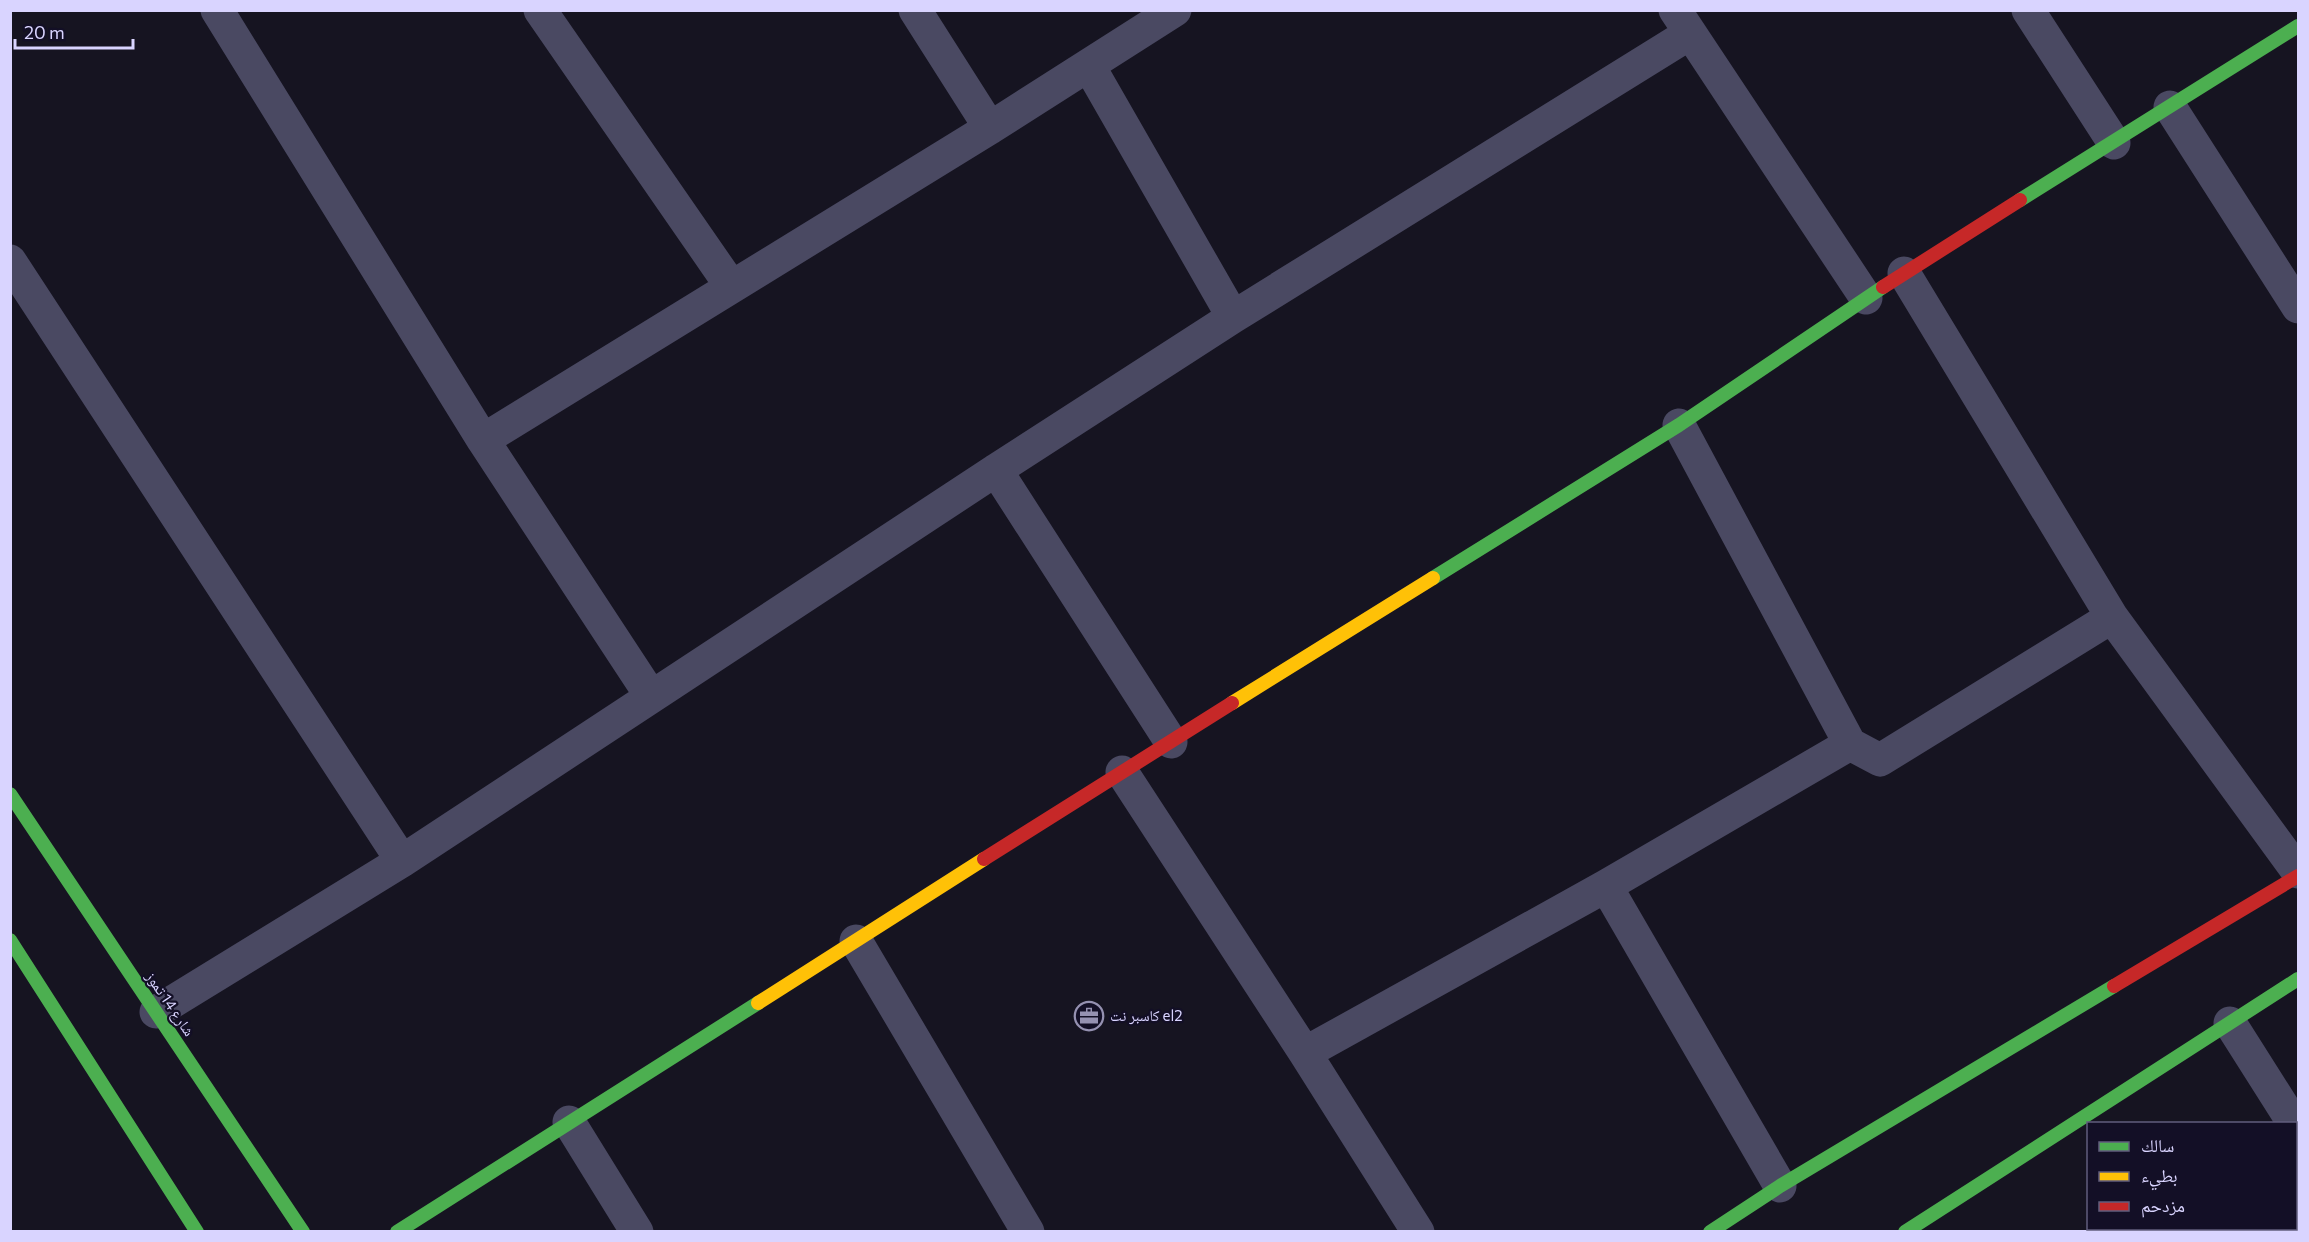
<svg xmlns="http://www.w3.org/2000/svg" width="2309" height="1242" viewBox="0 0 2309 1242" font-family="Commissioner,'Noto Naskh Arabic',sans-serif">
<rect width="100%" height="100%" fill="#161421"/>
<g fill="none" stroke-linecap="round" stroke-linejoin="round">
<path stroke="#4a4962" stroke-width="33" d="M217,10L483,440L651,696
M540,10L731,286
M915,10L990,128
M1675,10L1866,298
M2028,10L2114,143
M1089,66L1233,317
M2170,107L2298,307
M10,261L402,861
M1904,273L2112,617L2298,872
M1679,425L1850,744L1880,760L2112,617
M483,440L990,128L1175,10
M996,470L1171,742
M1122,772L1305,1053L1418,1232
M1606,886L1780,1186
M856,941L1028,1232
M156,1012L402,861L996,470L1233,317L1689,34
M2230,1023L2294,1124
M1305,1053L1606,886L1850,744
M569,1122L637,1232"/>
<path stroke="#4caf50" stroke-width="14" d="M2020,200L2298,26
M1433,578L1679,425L1883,287
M10,794L303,1232
M10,940L197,1232
M397,1232L758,1003
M1710,1232L1780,1186L2114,986
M1905,1232L2298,979"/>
<path stroke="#ffc107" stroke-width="14" d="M1232,703L1433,578
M758,1003L984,859"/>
<path stroke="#c62828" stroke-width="14" d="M1883,287L2020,200
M984,859L1232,703
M2114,986L2298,876"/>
</g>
<defs>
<g id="office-ring" transform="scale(1.5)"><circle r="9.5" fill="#130f26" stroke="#9591b1" stroke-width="1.5"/><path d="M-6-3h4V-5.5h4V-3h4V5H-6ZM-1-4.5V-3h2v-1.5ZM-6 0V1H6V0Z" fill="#9591b1"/></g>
</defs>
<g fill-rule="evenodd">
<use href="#office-ring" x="1089" y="1016"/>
</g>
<g text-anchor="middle" stroke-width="4.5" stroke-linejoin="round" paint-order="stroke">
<g font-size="15" fill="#d9d4ff" stroke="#130f26">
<text transform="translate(170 1004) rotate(56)" y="5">شارع 14 تموز</text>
</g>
<g font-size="15" fill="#d9d4ff" stroke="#130f26" text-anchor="start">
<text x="1110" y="1021">كاسبر نت el2</text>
</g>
</g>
<rect width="2309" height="1242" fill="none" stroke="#d9d4ff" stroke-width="24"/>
<rect x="2087" y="1122" width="210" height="108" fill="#130f26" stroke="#625e7d" stroke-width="1.5"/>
<rect x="2099" y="1142" width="30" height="9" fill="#4caf50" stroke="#625e7d" stroke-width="1.5"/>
<text x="2141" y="1152" font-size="18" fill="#d9d4ff">سالك</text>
<rect x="2099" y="1172" width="30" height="9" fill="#ffc107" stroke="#625e7d" stroke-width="1.5"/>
<text x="2141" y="1182" font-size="18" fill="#d9d4ff">بطيء</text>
<rect x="2099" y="1202" width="30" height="9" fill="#c62828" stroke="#625e7d" stroke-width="1.5"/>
<text x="2141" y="1212" font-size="18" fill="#d9d4ff">مزدحم</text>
<path d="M15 39v9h118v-9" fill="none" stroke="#d9d4ff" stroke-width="3"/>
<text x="24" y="39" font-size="18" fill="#d9d4ff" stroke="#130f26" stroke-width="4.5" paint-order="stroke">20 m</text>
</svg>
